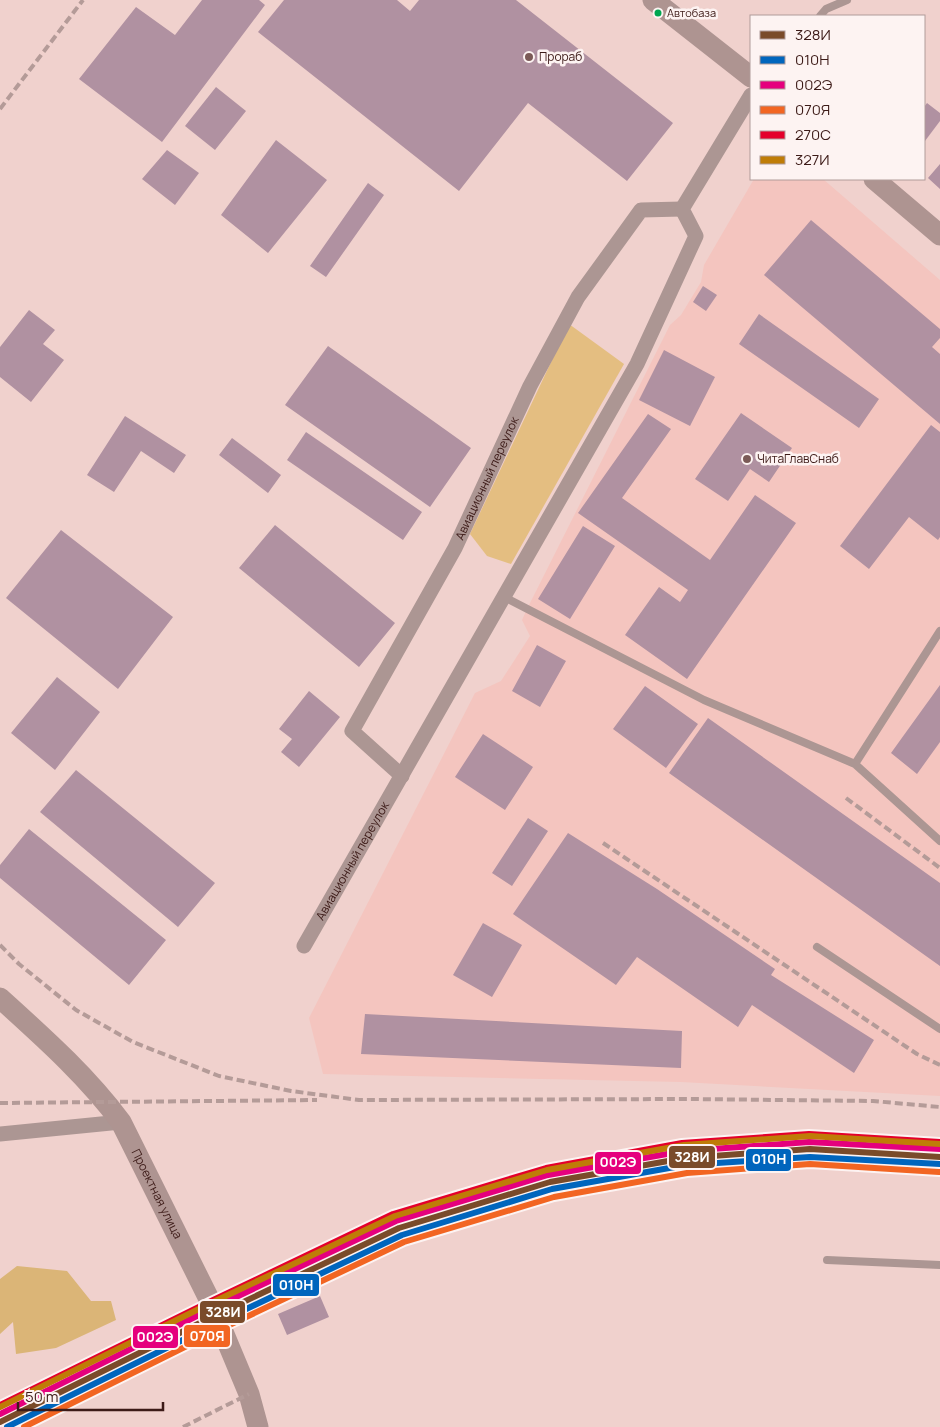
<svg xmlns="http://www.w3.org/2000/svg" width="940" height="1427" viewBox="0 0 940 1427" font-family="Manrope,sans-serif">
<rect width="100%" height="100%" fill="#f0d1cd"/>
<path fill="#f4c5bf" d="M754,179H823L940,280V1096L681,1082L323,1074L309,1018L475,693L501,681L530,636L522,620L527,609L670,325L681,315L701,282L704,265Z"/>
<path fill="#e4be81" d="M569,324L624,364L511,564L487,556L470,534Z"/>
<path fill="#dbb577" d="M17,1266L67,1271L91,1301H111L116,1320L56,1348L16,1354L13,1322L0,1334V1279Z"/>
<path fill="#b091a1" d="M202,0H259L265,5L162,142L79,79L136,7L175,35Z
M284,0H397L410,11L419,0H516L673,123L627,181L528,103L459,191L258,32Z
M216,87L246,111L215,150L185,126Z
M927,103L940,113V121L925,141L924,139V107Z
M276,140L327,180L268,253L221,215Z
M167,150L199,173L175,205L142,179Z
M940,164V189L928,178Z
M368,183L384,195L326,277L310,266Z
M811,220L940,329V338L932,347L940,354V424L764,275Z
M703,286L717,295L706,311L693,302Z
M29,310L55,330L43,344L64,360L31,402L0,377V347Z
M759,314L879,399L859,428L739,344Z
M328,346L471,448L430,507L285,405Z
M664,350L715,377L690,426L639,400Z
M741,413L792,448L769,482L750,469L728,501L695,479Z
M648,414L671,429L622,498L710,560L755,495L796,523L687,679L625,635L659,587L680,602L688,590L578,513Z
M125,416L186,455L174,473L141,451L114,492L87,475Z
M931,425L940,432V537L938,540L909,517L869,569L840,546Z
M306,432L422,512L403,540L287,460Z
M232,438L281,475L268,493L219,455Z
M275,525L395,623L359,667L239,568Z
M583,526L615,546L570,619L538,599Z
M61,530L173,617L118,689L6,598Z
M537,645L566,661L540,707L512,691Z
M57,677L100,712L55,770L11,733Z
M940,685V742L917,774L891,753Z
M645,686L698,724L666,768L613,729Z
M309,691L340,717L299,767L281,752L292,739L279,729Z
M708,718L940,883V966L669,773Z
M483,734L533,767L505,810L455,777Z
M76,770L215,883L178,927L40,812Z
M528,818L548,831L512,886L492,873Z
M29,829L166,940L129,985L0,878V865Z
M568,833L657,889L775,969L771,975L874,1040L854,1073L752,1005L738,1027L637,957L616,985L513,914Z
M483,923L522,945L492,997L453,975Z
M365,1014L682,1031L681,1068L361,1054Z
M320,1296L329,1317L287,1335L278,1314Z"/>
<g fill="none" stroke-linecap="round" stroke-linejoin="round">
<path stroke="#ac9693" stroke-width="8" d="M820,16L826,9L847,0
M504,597L704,700L855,764L940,841
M855,764L940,631
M817,947L940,1029
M827,1260L940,1265"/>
<g stroke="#ac9693" stroke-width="15">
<path id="s1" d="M402,776L352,731L455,548L530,386L578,297L641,210L682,209"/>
<path id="s2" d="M304,946L637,364L696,236L682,209L751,95"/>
<path d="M0,1134L121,1122"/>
</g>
<g stroke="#ae9491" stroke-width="21">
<path d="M653,0L751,77"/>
<path d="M874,179L940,235"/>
<path id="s3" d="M0,998C43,1037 86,1075 121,1122L211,1303L249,1394L258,1427"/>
</g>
<path stroke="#b49b98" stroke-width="4" stroke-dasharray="8 4" stroke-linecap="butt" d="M0,109L83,0
M846,798L940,868
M603,843L917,1054L940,1065
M0,945L19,964L76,1010L133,1042L219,1076L291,1091L359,1100L690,1099L873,1101L940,1107
M0,1103L317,1100
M183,1427L249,1394"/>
<g stroke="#fdf3f2" stroke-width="10">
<path id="rail-1" d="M0,1422L216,1315L399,1228L550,1182L685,1158L810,1149L940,1157"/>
</g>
<g stroke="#fdf3f2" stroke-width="10">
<path id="rail-2" d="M7,1427L219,1322L402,1235L552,1189L686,1165L810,1157L940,1164"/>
</g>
<g stroke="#fdf3f2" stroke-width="10">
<path id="rail-3" d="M0,1414L213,1308L396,1221L548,1175L684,1151L809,1142L940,1149"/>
</g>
<g stroke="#fdf3f2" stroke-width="10">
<path id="rail-4" d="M24,1427L223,1328L404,1242L554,1197L687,1173L810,1164L939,1172"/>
</g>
<g stroke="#fdf3f2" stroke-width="10">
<path id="rail-5" d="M0,1405L209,1302L393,1214L546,1168L682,1143L809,1134L940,1142"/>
</g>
<g stroke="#fdf3f2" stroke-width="10">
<path id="rail-6" d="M0,1407L211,1303L395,1216L547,1170L684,1145L810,1136L940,1144"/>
</g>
<use href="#rail-1" stroke="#7a4b2a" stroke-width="6"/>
<use href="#rail-2" stroke="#0065bd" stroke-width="6"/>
<use href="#rail-3" stroke="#e5007d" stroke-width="6"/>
<use href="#rail-4" stroke="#f26522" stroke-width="6"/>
<use href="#rail-5" stroke="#e4002b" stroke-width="6"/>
<use href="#rail-6" stroke="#bf7c07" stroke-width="6"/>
</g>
<circle fill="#00a651" stroke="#fdf3f2" stroke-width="2" cx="658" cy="13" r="4.5"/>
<g fill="#7b5a57" stroke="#fdf3f2" stroke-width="2">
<circle cx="529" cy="57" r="5"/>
<circle cx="747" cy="459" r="5"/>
</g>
<g text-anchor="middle" stroke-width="5" stroke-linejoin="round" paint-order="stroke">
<g font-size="11" fill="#3c1a17" stroke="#fdf3f2" text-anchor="start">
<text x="667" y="17">Автобаза</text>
</g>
<g font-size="12" fill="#3c1a17" stroke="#fdf3f2" text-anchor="start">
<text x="539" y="61">Прораб</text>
<text x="757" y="463">ЧитаГлавСнаб</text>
</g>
<g font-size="12" fill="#3c1a17" stroke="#fdf3f2">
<text dy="4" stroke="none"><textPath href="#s1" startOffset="354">Авиационный переулок</textPath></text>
<text dy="4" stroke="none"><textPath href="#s2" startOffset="98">Авиационный переулок</textPath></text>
<text dy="4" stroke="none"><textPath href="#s3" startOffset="254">Проектная улица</textPath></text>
</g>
</g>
<g stroke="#fdf3f2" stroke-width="2">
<rect x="668" y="1145" width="48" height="24" rx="5" fill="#7a4b2a"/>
<rect x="745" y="1148" width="47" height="24" rx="5" fill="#0065bd"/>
<rect x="594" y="1151" width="48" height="24" rx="5" fill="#e5007d"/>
<rect x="272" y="1273" width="48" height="24" rx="5" fill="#0065bd"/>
<rect x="199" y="1300" width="47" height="24" rx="5" fill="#7a4b2a"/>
<rect x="183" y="1324" width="48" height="24" rx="5" fill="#f26522"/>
<rect x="132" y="1325" width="47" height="24" rx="5" fill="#e5007d"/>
</g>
<g font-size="14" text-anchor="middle" font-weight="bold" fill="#fff">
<text x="692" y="1162">328И</text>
<text x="769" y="1164">010Н</text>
<text x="618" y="1167">002Э</text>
<text x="296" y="1290">010Н</text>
<text x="223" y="1317">328И</text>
<text x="207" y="1341">070Я</text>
<text x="155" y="1342">002Э</text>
</g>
<rect x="750" y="15" width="175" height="165" fill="#fdf3f2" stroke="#b09c9a"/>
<rect x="760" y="31" width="25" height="8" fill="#7a4b2a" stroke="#b09c9a"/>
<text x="795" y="40" font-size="15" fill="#3c1a17">328И</text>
<rect x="760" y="56" width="25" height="8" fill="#0065bd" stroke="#b09c9a"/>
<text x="795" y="65" font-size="15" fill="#3c1a17">010Н</text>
<rect x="760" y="81" width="25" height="8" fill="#e5007d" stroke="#b09c9a"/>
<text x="795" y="90" font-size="15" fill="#3c1a17">002Э</text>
<rect x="760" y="106" width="25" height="8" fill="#f26522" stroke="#b09c9a"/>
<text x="795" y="115" font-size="15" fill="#3c1a17">070Я</text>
<rect x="760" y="131" width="25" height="8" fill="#e4002b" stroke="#b09c9a"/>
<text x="795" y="140" font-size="15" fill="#3c1a17">270С</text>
<rect x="760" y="156" width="25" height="8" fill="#bf7c07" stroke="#b09c9a"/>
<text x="795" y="165" font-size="15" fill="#3c1a17">327И</text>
<path d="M18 1402v8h145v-8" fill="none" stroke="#3c1a17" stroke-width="2.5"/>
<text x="25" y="1402" font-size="15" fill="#3c1a17" stroke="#fdf3f2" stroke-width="4" paint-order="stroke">50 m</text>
</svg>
